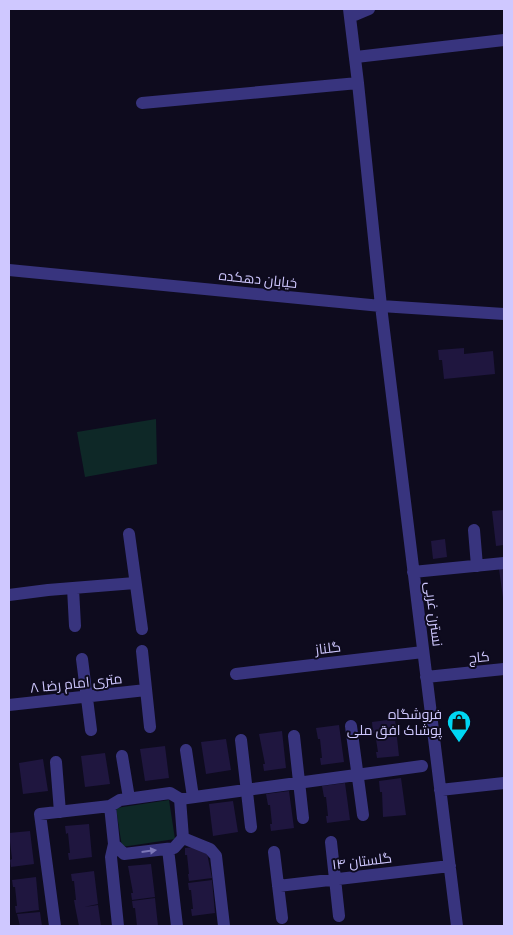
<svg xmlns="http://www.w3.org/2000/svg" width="513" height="935" viewBox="0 0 513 935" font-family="Signika,Cairo,sans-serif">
<rect width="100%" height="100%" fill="#0e0b1e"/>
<path fill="#0e2827" d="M156,419L157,464L85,477L77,432Z
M169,800L175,839L122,847L116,808Z"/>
<path fill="#1f163f" d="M464,348V354L493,351L495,374L444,379L442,360H439L438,350Z
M504,510V545L496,546L492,511Z
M445,539L447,557L433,559L431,541Z
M499,569H504V598H503Z
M395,719L399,756L377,758L376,752H378L375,733H373L372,722Z
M339,725L344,762L321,765L320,758H322L320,739H318L316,728Z
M282,731L286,768L264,771L263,764H265L259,734Z
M226,739L231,770L206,774L201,742Z
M165,746L169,778L145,781L140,749Z
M105,753L110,784L85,787L81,756Z
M43,759L48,791L23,794L19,763Z
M401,778L406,815L383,817L382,792H380L379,781Z
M345,783L350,820L327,823L326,816H328L326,797H324L322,786Z
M289,791L294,828L271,831L270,824H272L270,805H268L266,794Z
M233,801L238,832L213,836L209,804Z
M89,824L92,857L69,860L68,853H70L68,833L66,834L65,826Z
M30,831L34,864L11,867L10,860L12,859L9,833Z
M195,847L207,853L212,878L189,881L188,874H189L187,855H185V848Z
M151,864L155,897L132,900L131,893H133L128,866Z
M94,871L98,904L84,907L98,905L101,926H79L75,906L74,900H76L74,881H72L71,874Z
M36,877L39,910L16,913L15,906H17L15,887H13L12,880Z
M212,880L215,913L192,916L191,909H193L191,890H189L188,883Z
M155,898L158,926H137L135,908H133L132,901Z
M40,912L42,926H20L17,914Z"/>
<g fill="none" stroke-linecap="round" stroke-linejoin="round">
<path stroke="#38347e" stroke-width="12" d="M349,9L358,83L381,306L457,926
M350,17L369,9
M356,57L504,40
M142,103L358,83
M9,270L381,306L504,314
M474,530L477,566
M129,534L142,629
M413,572L504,563
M73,588L75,626
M9,595L48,590L135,583
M142,651L150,727
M82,659L91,730
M236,674L423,652
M426,677L504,669
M9,705L146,690
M351,726L363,815
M294,736L303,818
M241,740L251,827
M186,750L193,797
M122,756L129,798
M56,762L60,812
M440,790L504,783
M180,799L422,766
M110,806L114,844L111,857L118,926
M183,838L210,849L216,856L224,926
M331,842L339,916
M114,844L124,854L174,848L183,838L180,799
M168,849L177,926
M274,852L282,918
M278,886L450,866
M55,926L40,814L110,806L120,800L170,793L180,799"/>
</g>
<defs><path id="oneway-solid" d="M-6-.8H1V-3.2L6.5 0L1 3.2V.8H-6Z" transform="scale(1.25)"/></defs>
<use fill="#7c77b8" href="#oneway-solid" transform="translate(149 851) rotate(-7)"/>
<defs>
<g id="shop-pin" transform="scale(1.25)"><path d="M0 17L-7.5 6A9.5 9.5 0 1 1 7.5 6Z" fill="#00d7f3" stroke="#0e0b1e"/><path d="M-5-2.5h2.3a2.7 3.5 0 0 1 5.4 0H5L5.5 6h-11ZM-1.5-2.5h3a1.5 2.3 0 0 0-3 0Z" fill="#111"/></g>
</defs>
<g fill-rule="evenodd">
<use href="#shop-pin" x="459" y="722"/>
</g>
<g text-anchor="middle" stroke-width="4" stroke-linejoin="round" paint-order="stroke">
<g font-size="14" fill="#cfc8ff" stroke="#0e0b1e">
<text transform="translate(258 279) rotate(6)" y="5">خیابان دهکده</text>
<text transform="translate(434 614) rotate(83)" y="5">نسترن غربی</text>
<text transform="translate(328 648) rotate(-7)" y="5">گلناز</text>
<text transform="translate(479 657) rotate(-5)" y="5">کاج</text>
<text transform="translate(76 683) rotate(-6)" y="5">۸ متری امام رضا</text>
<text transform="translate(362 861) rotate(-7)" y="5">گلستان ۱۴</text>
</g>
<g font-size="14" fill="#cfc8ff" stroke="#0e0b1e" text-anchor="end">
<text x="442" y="719">فروشگاه<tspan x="442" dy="16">پوشاک افق ملی</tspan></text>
</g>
</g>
<rect width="513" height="935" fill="none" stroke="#cfc8ff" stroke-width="20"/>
</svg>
